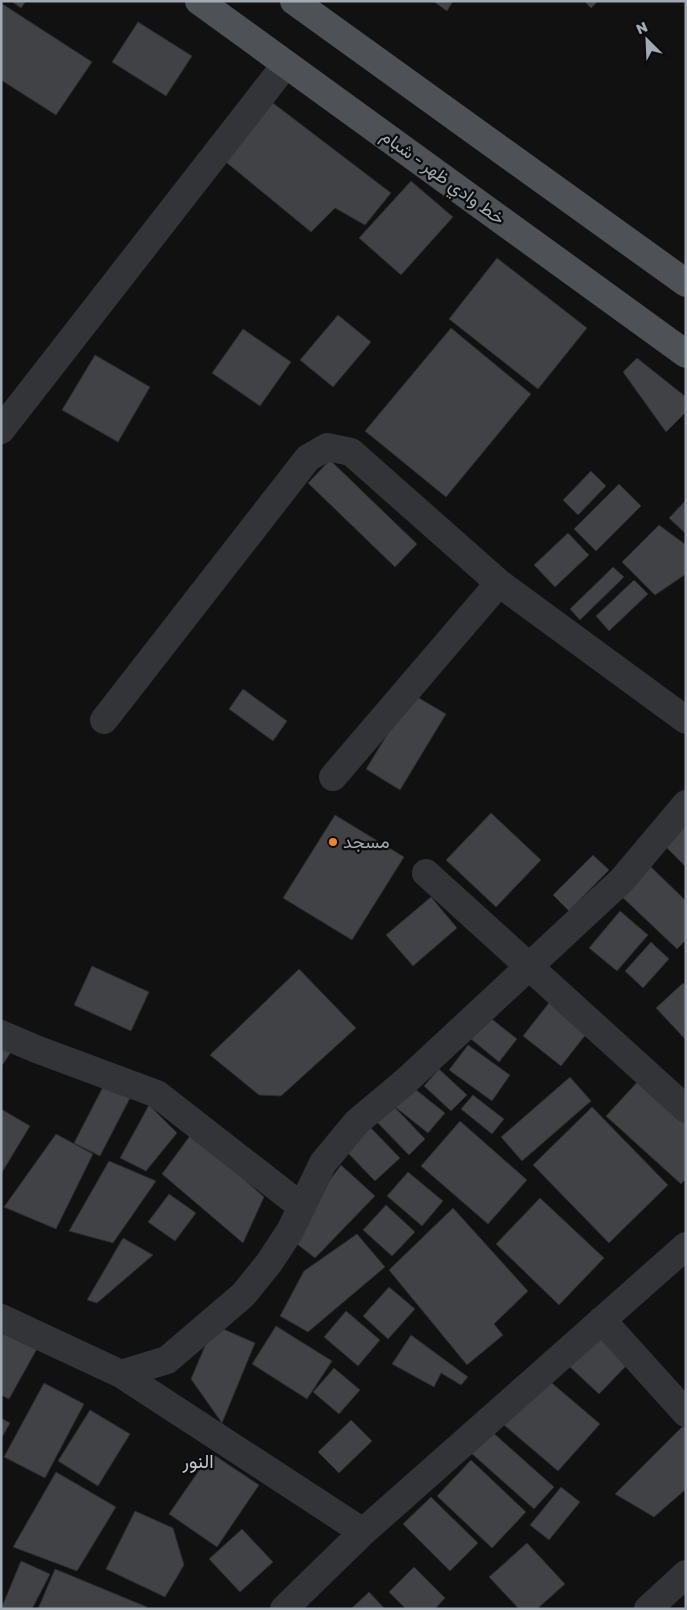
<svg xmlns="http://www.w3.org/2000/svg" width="687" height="1610" viewBox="0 0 687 1610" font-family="'Golos Text',Vazirmatn,sans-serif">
<rect width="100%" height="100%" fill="#111112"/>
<path fill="#404245" stroke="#2b2c2e" d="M11,1H26L21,8Z
M433,1H453L447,11Z
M584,1H598L591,8Z
M1,3L92,62L56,115L1,80Z
M138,22L192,56L166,96L112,62Z
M273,103L391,193L365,225L335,208L311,232L221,158Z
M411,181L453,217L401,275L359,238Z
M497,258L587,328L538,389L449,319Z
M338,315L371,342L333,387L300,360Z
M451,328L531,394L446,497L365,431Z
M243,329L291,362L260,406L212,373Z
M95,355L150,387L118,442L62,410Z
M637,358L686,397V412L666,432L623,372Z
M330,460L417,544L395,567L308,483Z
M591,471L606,486L578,515L563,500Z
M619,484L641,506L596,551L574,529Z
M686,500V534L669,518Z
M659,525L686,545V574L655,595L622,562Z
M568,533L589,555L555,587L534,565Z
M613,567L624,577L580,620L570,609Z
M634,580L648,594L609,631L596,616Z
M243,689L287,721L273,741L229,709Z
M412,694L446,714L400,790L366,769Z
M491,813L541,860L496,907L446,860Z
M335,815L404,857L352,940L283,898Z
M686,816V867L660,841Z
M593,855L609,870L569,911L553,895Z
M647,863L686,901V940L677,949L618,893Z
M431,897L457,928L413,966L386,935Z
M620,911L648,935L617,971L589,948Z
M651,942L669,959L643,988L625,971Z
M92,966L149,992L131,1031L74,1005Z
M299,969L356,1028L281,1096L259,1095L210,1055Z
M683,983L686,986L685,1039L656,1008Z
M552,999L591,1028L561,1066L523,1036Z
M483,1012L517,1039L499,1062L465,1034Z
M1,1036L17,1043L1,1067Z
M468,1045L510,1075L492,1101L449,1070Z
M439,1069L467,1095L451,1111L424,1086Z
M570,1077L591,1101L522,1161L501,1137Z
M641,1078L686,1119V1179L681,1184L606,1116Z
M104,1085L130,1098L100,1156L74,1143Z
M410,1085L445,1113L428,1133L394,1106Z
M473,1095L504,1119L492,1134L461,1109Z
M387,1099L425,1139L409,1155L370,1115Z
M149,1105L177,1133L146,1171L120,1158Z
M592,1107L668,1185L609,1243L533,1165Z
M1,1109L30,1126L1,1174Z
M460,1121L527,1180L488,1224L421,1166Z
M369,1126L400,1158L375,1181L344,1149Z
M192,1133L264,1197L243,1243L162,1174Z
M56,1134L93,1154L56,1229L4,1207Z
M109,1161L156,1181L113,1243L69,1231Z
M341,1165L375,1196L315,1258L288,1237Z
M408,1172L443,1201L422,1226L387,1196Z
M169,1194L196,1213L175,1241L148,1222Z
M540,1198L604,1258L559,1305L496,1244Z
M386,1205L415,1232L392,1256L363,1230Z
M453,1208L528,1291L494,1324L503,1335L467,1365L389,1270Z
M357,1234L385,1267L308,1332L280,1316L304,1271Z
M123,1238L153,1255L97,1303L87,1300Z
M389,1287L415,1309L388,1339L363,1316Z
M346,1311L380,1340L358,1366L324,1337Z
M214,1325L255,1343L222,1423L191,1379Z
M276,1326L332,1361L307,1399L252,1364Z
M1,1332L38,1347L9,1399L1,1395Z
M411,1335L468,1377L461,1385L441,1373L434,1387L392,1364Z
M599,1336L628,1364L599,1394L569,1366Z
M334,1368L360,1390L339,1414L313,1392Z
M546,1378L600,1424L558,1471L504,1425Z
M44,1383L84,1404L45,1478L4,1457Z
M90,1410L130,1434L98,1486L58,1461Z
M1,1418L10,1423L1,1439Z
M351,1420L372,1441L339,1473L318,1452Z
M683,1426L686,1428V1489L654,1517L615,1494Z
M490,1430L554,1487L534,1509L470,1452Z
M211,1453L259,1485L217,1547L169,1514Z
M471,1460L526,1512L492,1548L437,1496Z
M56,1472L116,1507L77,1571L13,1547Z
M561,1487L580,1502L549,1540L530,1525Z
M431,1497L478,1543L450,1571L403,1524Z
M135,1511L173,1528L184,1565L165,1597L106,1569Z
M242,1529L273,1562L240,1592L209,1559Z
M527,1543L565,1584L537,1609H519L489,1577Z
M21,1561L50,1574L32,1609H1Z
M414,1567L445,1598L435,1609H406L389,1592Z
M55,1569L147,1607L146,1609H38Z
M369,1592L385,1609L352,1608Z"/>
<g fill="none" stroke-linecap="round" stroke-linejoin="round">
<path stroke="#323437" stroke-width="28" d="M1,430L286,64
M104,720L308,458L327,447L351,452L499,583L686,720
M333,777L499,583
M426,873L686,1109
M1,1034L36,1049L157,1094L302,1207
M1,1318L121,1374L167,1360L243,1295L269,1263L290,1231L323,1163L357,1122L406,1081L622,880L686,804
M602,1320L686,1413
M121,1374L363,1532
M284,1609L363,1532L686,1246
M648,1609L686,1574"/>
<path stroke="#4e5256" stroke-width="28" d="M199,1L686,354
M294,1L686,283"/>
</g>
<circle fill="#f38428" stroke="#0c0c0d" stroke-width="2" cx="333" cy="842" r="5"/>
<g text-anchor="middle" stroke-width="4.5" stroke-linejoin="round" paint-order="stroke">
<g font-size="18" fill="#a2abb3" stroke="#0c0c0d">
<text transform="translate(443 177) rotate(36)" y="6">خط وادي ظهر - شبام</text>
</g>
<g font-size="18" fill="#a2abb3" stroke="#0c0c0d" text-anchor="start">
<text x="343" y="848">مسجد</text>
</g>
<g font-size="19" fill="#c3c9cf" stroke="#0c0c0d">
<text x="198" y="1468">النور</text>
</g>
</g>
<rect width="687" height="1610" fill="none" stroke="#a2abb3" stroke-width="5"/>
<g transform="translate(647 40) rotate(336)" stroke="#0c0c0d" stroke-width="4" paint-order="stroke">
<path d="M0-4L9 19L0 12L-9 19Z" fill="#a2abb3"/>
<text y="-8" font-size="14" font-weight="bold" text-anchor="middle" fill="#a2abb3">N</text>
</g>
</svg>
